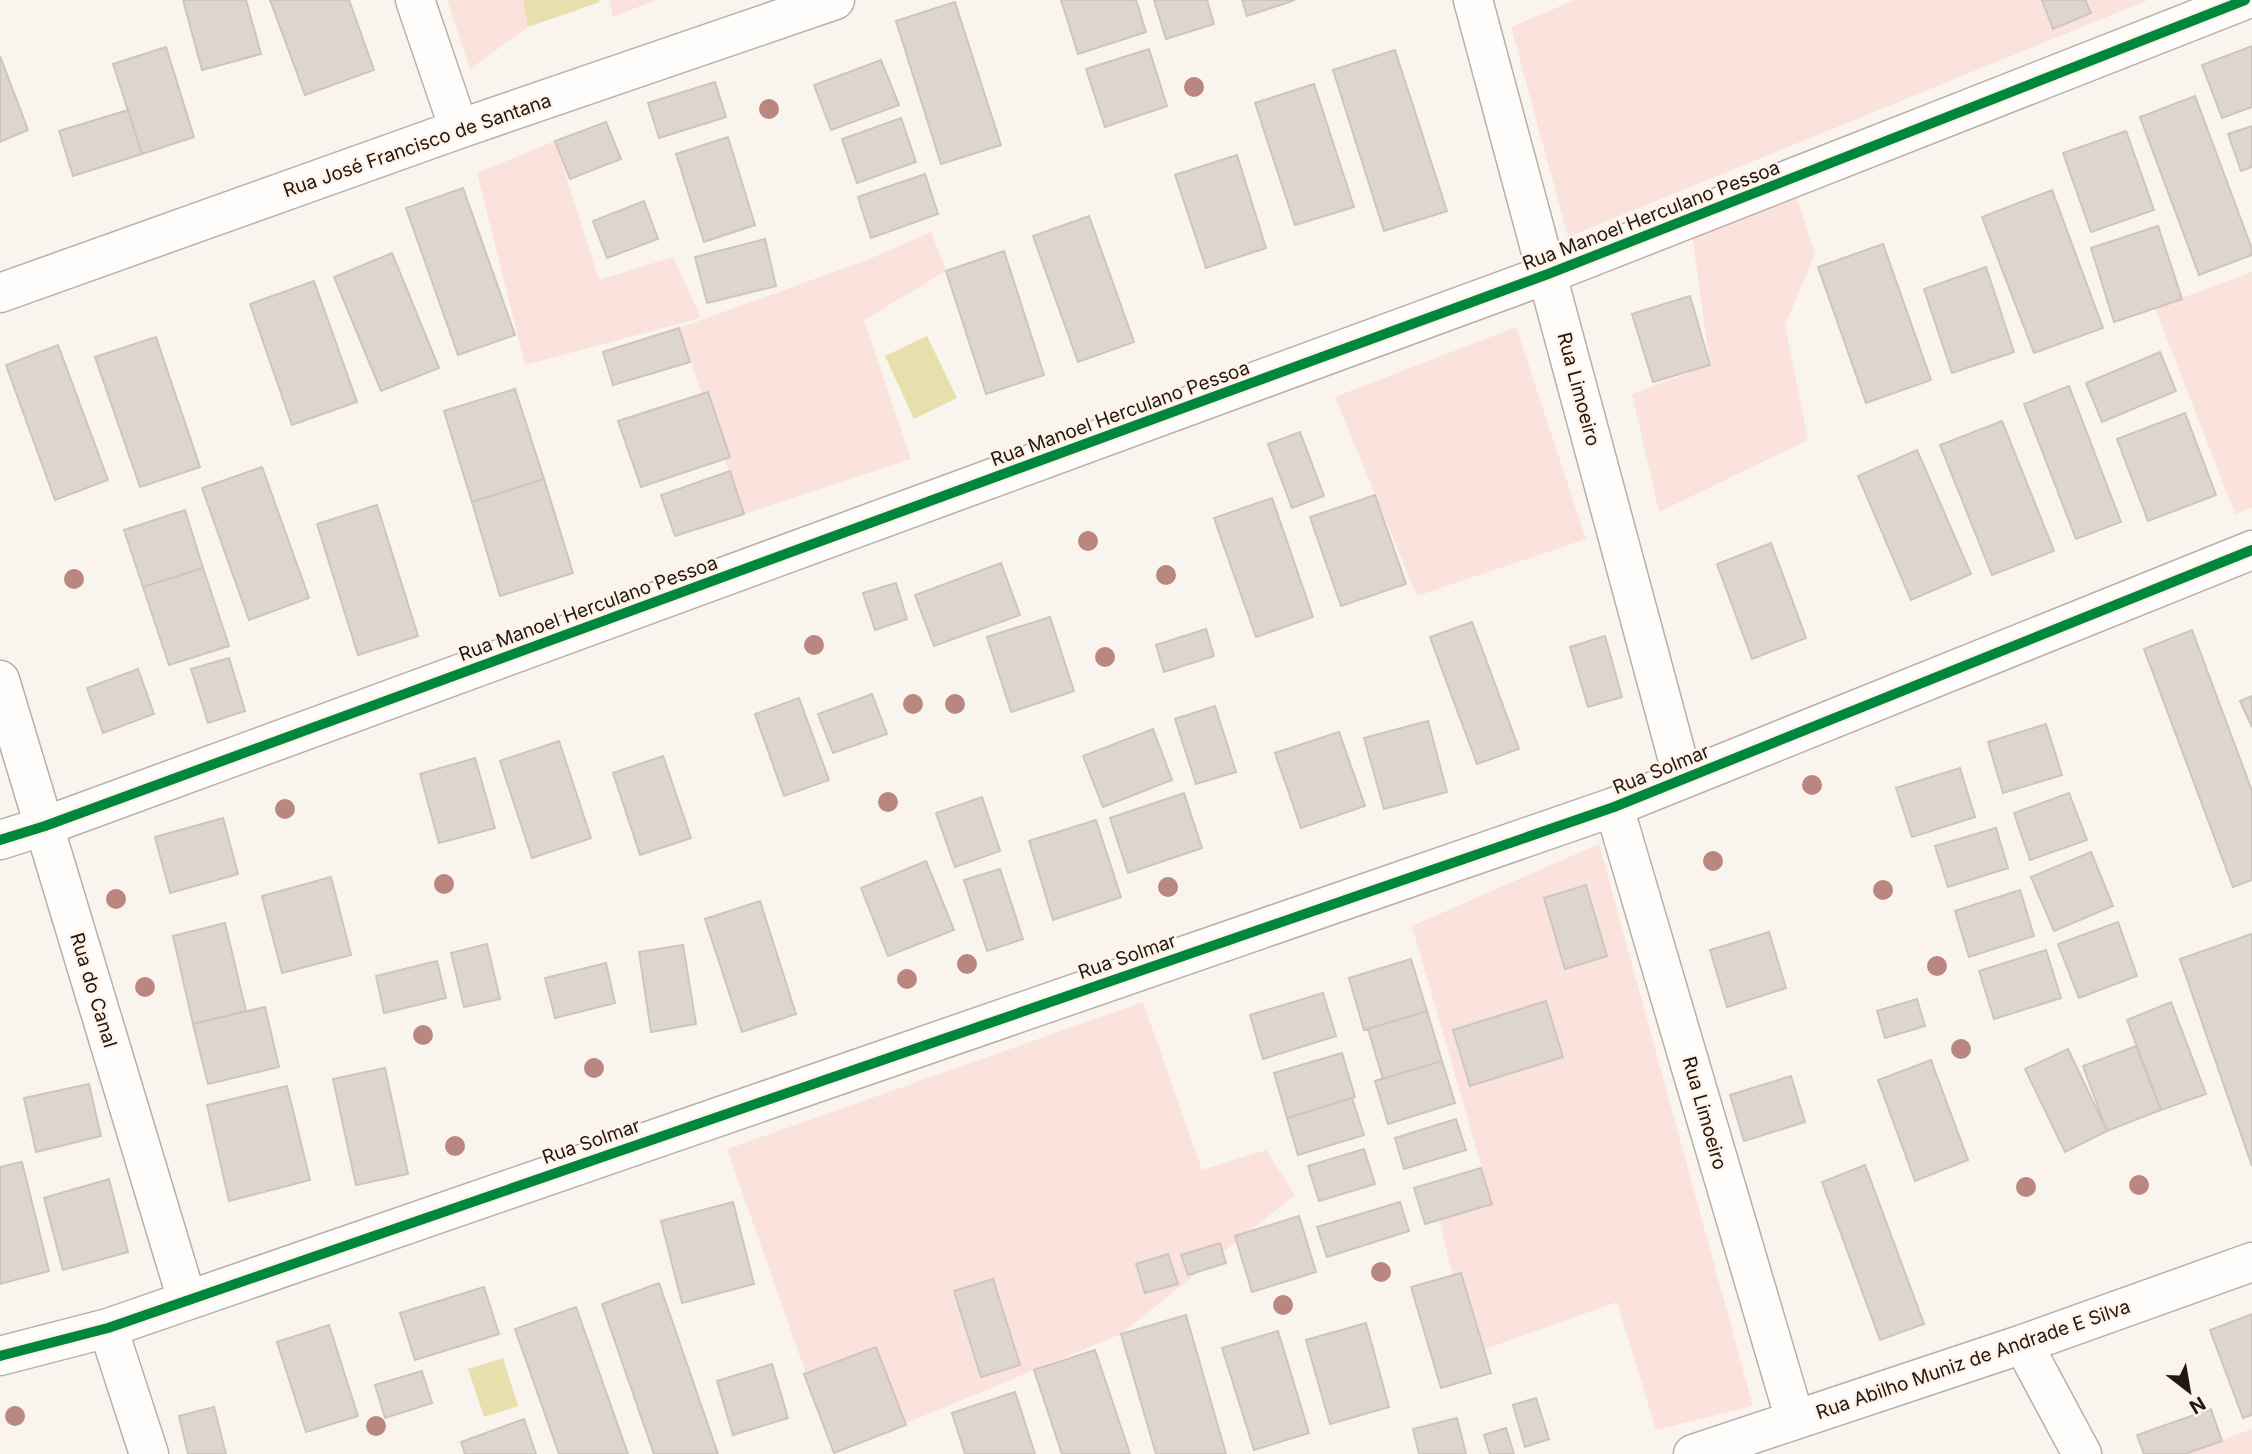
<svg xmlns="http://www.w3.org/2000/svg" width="2252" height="1454" viewBox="0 0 2252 1454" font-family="Inter,sans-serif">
<rect width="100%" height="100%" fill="#faf4ee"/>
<path fill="#fbe2dc" d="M447,0H523L528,27L470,69Z
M609,0H656L613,17Z
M1575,0H2148L1568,237L1511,27Z
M555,141L599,280L673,257L701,318L525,365L477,173Z
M1797,198L1815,254L1785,325L1808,440L1659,512L1632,394L1710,365L1692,234Z
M931,232L946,271L864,320L911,459L744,514L679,328L867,260Z
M2252,272V508L2235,514L2155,308Z
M1516,327L1586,539L1417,596L1335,397Z
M1599,844L1753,1406L1656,1430L1617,1302L1483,1350L1449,1263L1440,1219L1492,1203L1412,926Z
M1143,1002L1202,1170L1266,1150L1295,1195L1121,1334L834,1453L727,1149Z
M2252,1429V1454H2184Z"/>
<path fill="#e8e0ac" d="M523,0H599L600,2L528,27Z
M927,336L957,398L914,419L885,356Z
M503,1358L518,1406L484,1417L468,1369Z"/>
<path fill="#ded5d0" stroke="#cdc5bf" stroke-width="2" d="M183,0H246L261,54L202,70Z
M270,0H349L374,70L305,95Z
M1061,0H1136L1146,32L1078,54Z
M1154,0H1207L1214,24L1166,39Z
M1242,0H1295L1247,16Z
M2042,0H2085L2091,13L2053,29Z
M955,2L1001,145L941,164L896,21Z
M2252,46V107L2222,118L2202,65Z
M166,47L194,137L142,154L113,64Z
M1149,49L1167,106L1105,127L1086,69Z
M1395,50L1447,211L1384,231L1333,70Z
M0,56L28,130L0,142Z
M881,60L899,105L831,130L814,85Z
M715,82L726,117L659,138L648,103Z
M1314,84L1354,207L1295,225L1255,103Z
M2195,96L2252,249V255L2199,275L2140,117Z
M128,110L142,154L73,176L59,131Z
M901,118L916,162L857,183L842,139Z
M606,122L621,159L570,179L555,141Z
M2252,126V167L2241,171L2228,134Z
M2126,131L2154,210L2091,232L2063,153Z
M728,137L755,225L704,242L676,154Z
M1237,155L1266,248L1206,268L1175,175Z
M925,174L938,214L871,238L858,197Z
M463,188L515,335L458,355L406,208Z
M2052,190L2103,328L2034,353L1982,217Z
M644,201L658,239L607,258L593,221Z
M1089,216L1134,342L1078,362L1033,236Z
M2158,226L2182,299L2114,322L2091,248Z
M765,239L776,286L707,303L695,257Z
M1883,244L1931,380L1866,403L1818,267Z
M1004,251L1044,375L986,394L946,271Z
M392,253L439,368L381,391L334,277Z
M1986,267L2014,352L1952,373L1924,289Z
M314,281L357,402L292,425L250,304Z
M1690,296L1710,365L1653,382L1632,314Z
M679,328L690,362L613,385L603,352Z
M156,337L200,467L140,487L95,357Z
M58,345L108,480L55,500L6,365Z
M2160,352L2176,391L2102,422L2086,383Z
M2069,386L2121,522L2076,539L2024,404Z
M515,389L544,479L472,502L444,411Z
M708,392L730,457L641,487L618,421Z
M2185,413L2216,495L2148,521L2117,439Z
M2002,421L2054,551L1992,575L1940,445Z
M1300,432L1324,496L1292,508L1268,444Z
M1917,450L1971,574L1911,600L1858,476Z
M262,467L309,598L249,620L202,488Z
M730,471L744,514L675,536L661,495Z
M544,479L573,573L500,596L472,502Z
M1375,495L1406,584L1341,606L1310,517Z
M1272,498L1313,617L1256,637L1214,518Z
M377,505L418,636L358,655L317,524Z
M185,510L203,568L143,587L124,530Z
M1771,543L1806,638L1752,659L1717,564Z
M1001,563L1020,615L934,646L915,595Z
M203,568L229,646L169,665L143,587Z
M896,583L907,619L875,630L863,593Z
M1050,617L1074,691L1011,712L987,637Z
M1472,622L1519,749L1477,764L1430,637Z
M1206,629L1214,656L1164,672L1156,645Z
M2192,630L2252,791V880L2233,887L2144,649Z
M1605,636L1622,697L1588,707L1570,647Z
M229,658L245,711L208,723L191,669Z
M138,669L154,714L103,733L87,688Z
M872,694L887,734L833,753L818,714Z
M2252,696V727L2240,701Z
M799,698L829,780L784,796L755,714Z
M1215,706L1236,772L1196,784L1175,719Z
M1428,721L1447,792L1384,809L1364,738Z
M2046,724L2062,775L2003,793L1988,742Z
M1153,729L1172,780L1103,807L1083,756Z
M1339,732L1365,806L1301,828L1275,753Z
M559,741L591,838L532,858L500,761Z
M663,756L691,838L640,855L613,773Z
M475,758L495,828L439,843L420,774Z
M1960,768L1975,817L1912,837L1896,788Z
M1184,793L1202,848L1128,873L1110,818Z
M2069,793L2087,840L2030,860L2014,813Z
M982,797L1000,851L955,867L936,813Z
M223,818L238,874L170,893L155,837Z
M1096,820L1121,897L1053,920L1029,841Z
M1996,828L2008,868L1948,887L1935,846Z
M2091,852L2113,906L2054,931L2031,877Z
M926,861L954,930L888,956L861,888Z
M1000,869L1023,939L987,951L964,880Z
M331,877L351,955L282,973L262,896Z
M1586,885L1607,956L1565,969L1544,898Z
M2020,890L2034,936L1969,957L1955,911Z
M760,901L796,1014L742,1032L705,919Z
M2118,922L2137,976L2079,998L2058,944Z
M225,923L246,1011L193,1024L173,936Z
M1769,932L1786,988L1727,1007L1710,950Z
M2251,934L2252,937V1166L2180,959Z
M487,944L500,999L464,1007L451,953Z
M683,945L696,1024L651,1032L639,952Z
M2046,950L2061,998L1994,1019L1979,971Z
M1411,959L1427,1011L1364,1030L1349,978Z
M437,961L446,998L384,1013L376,976Z
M606,963L615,1003L555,1018L545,978Z
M1323,993L1336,1036L1263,1059L1250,1015Z
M1917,999L1925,1026L1885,1038L1877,1011Z
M1546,1001L1563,1057L1470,1086L1453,1030Z
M2171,1002L2206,1094L2161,1110L2127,1020Z
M265,1007L279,1067L208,1084L193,1024Z
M1427,1011L1442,1061L1383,1079L1368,1029Z
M2136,1046L2161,1110L2107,1131L2083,1066Z
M2068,1049L2107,1131L2065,1152L2025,1069Z
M1342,1053L1355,1097L1287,1118L1274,1073Z
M1931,1060L1968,1160L1915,1181L1878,1080Z
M1442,1061L1455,1103L1388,1124L1375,1081Z
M385,1068L408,1174L356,1185L333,1079Z
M1791,1076L1805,1122L1744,1141L1730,1095Z
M89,1084L101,1136L36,1152L24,1098Z
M287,1086L310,1180L229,1201L207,1105Z
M1352,1098L1364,1135L1298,1155L1287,1118Z
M1456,1119L1466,1150L1404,1169L1395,1138Z
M1364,1149L1375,1184L1319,1201L1308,1166Z
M22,1162L49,1271L0,1284V1167Z
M1865,1165L1924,1324L1880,1340L1822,1182Z
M1481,1168L1492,1204L1425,1224L1414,1188Z
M109,1179L128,1252L63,1270L44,1198Z
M733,1202L754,1284L682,1303L661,1221Z
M1400,1202L1409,1231L1327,1257L1317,1227Z
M1299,1216L1316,1272L1252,1292L1235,1236Z
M1220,1243L1226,1263L1188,1275L1181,1255Z
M1168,1254L1178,1284L1145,1293L1136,1264Z
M1461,1273L1491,1373L1441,1388L1411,1287Z
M993,1279L1020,1365L981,1377L954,1291Z
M659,1283L718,1454H654L602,1304Z
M484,1287L499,1334L415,1360L400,1313Z
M576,1307L628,1454H559L515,1329Z
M2252,1314V1415L2243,1418L2210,1330Z
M1186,1315L1226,1454H1156L1121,1334Z
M1366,1323L1389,1407L1330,1424L1306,1340Z
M329,1325L358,1416L306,1432L277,1342Z
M1278,1331L1309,1433L1254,1450L1222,1348Z
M876,1347L906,1425L834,1453L804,1374Z
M1095,1350L1130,1454H1062L1034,1370Z
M772,1364L788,1418L733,1435L717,1381Z
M422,1371L432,1403L385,1418L375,1385Z
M1015,1392L1035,1454H965L952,1413Z
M1536,1398L1549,1439L1525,1447L1513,1405Z
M214,1407L226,1454H188L179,1416Z
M2211,1409L2222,1441L2185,1454H2144L2137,1435Z
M1457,1418L1466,1454H1419L1413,1429Z
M524,1419L536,1454H465L461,1442Z
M1506,1428L1514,1454H1490L1484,1435Z"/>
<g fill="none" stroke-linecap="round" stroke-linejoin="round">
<g stroke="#b7b0a9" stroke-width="41">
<path id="minor" d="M415,0L459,129
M1473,0L1683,779
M0,293L459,129L835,0
M0,680L187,1300
M1614,807L1795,1420
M0,840L45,826L1548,274L2245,0
M108,1328L149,1454
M2023,1344L2082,1454
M0,1356L108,1328L1614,807L2252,550
M1693,1454L2023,1344L2252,1262"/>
</g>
<use href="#minor" stroke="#fefdfc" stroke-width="38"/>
<g stroke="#fff3e9" stroke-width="15">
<path id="cycleway" d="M0,840L45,826L1548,274L2245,0
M0,1356L108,1328L1614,807L2252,550"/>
</g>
<use href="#cycleway" stroke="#00873e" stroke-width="10"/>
</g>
<g fill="#ba8780">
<circle cx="1194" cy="87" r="10"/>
<circle cx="769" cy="109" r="10"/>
<circle cx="1088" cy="541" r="10"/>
<circle cx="1166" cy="575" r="10"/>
<circle cx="74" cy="579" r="10"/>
<circle cx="814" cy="645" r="10"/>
<circle cx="1105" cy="657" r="10"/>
<circle cx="913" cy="704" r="10"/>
<circle cx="955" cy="704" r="10"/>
<circle cx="1812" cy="785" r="10"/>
<circle cx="888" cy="802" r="10"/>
<circle cx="285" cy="809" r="10"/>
<circle cx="1713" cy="861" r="10"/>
<circle cx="444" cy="884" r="10"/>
<circle cx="1168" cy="887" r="10"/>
<circle cx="1883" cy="890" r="10"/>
<circle cx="116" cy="899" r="10"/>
<circle cx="967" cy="964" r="10"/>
<circle cx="1937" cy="966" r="10"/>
<circle cx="907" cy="979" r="10"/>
<circle cx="145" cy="987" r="10"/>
<circle cx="423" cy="1035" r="10"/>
<circle cx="1961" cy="1049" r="10"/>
<circle cx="594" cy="1068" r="10"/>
<circle cx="455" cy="1146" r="10"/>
<circle cx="2139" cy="1185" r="10"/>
<circle cx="2026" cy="1187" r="10"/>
<circle cx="1381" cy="1272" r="10"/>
<circle cx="1283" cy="1305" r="10"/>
<circle cx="15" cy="1416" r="10"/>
<circle cx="376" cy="1426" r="10"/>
</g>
<g text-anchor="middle" stroke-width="5" stroke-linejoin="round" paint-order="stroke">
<g font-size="19" fill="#22180f" stroke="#fff3e9">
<text transform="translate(417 145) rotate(-19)" y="7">Rua José Francisco de Santana</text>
<text transform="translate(1651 215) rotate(-21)" y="7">Rua Manoel Herculano Pessoa</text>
<text transform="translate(1579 389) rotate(75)" y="7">Rua Limoeiro</text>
<text transform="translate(1120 413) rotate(-20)" y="7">Rua Manoel Herculano Pessoa</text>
<text transform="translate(588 608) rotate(-20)" y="7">Rua Manoel Herculano Pessoa</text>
<text transform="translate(1661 769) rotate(-22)" y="7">Rua Solmar</text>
<text transform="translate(1127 956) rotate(-19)" y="7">Rua Solmar</text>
<text transform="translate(94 990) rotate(73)" y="7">Rua do Canal</text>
<text transform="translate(1705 1113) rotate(74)" y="7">Rua Limoeiro</text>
<text transform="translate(591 1141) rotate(-19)" y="7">Rua Solmar</text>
<text transform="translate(1973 1359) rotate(-19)" y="7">Rua Abilho Muniz de Andrade E Silva</text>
</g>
</g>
<g transform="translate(2189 1391) rotate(149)" stroke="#fff3e9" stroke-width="5" paint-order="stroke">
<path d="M0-5L12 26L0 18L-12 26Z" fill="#22180f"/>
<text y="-10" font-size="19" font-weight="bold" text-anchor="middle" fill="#22180f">N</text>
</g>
</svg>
